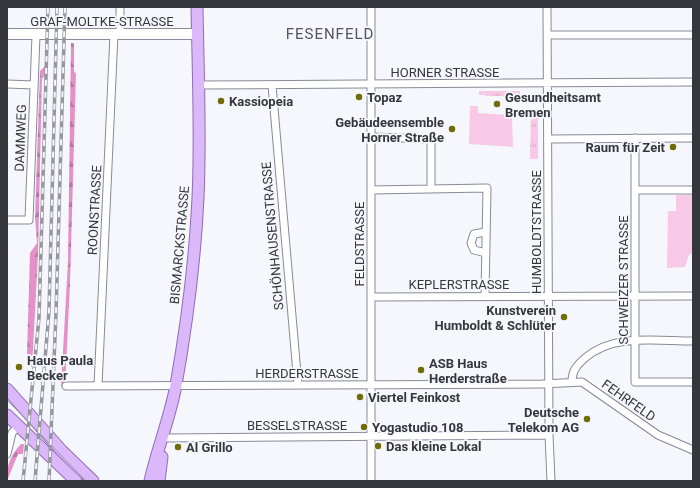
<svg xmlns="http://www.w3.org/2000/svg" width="700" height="488" viewBox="0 0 700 488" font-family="Roboto,sans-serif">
<defs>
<pattern id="grass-tufts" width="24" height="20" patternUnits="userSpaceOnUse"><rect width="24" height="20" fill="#f7c9e6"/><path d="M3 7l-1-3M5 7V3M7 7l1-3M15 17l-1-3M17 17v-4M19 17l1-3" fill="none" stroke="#d4adc6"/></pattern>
<pattern id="forest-firs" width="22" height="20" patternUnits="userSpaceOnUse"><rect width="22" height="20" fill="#e591c9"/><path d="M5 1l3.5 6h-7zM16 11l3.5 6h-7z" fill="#ba77a4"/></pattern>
</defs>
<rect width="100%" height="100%" fill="#f5f7fd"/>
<path fill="url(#grass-tufts)" d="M479,91H520V96H485V95H479Z
M531,109H538V159H530Z"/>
<path fill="url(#forest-firs)" d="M71,43H74V71L76,74L70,283L65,387H61L68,261Z
M45,66V75L42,79L38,254L32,368L27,354L30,253L37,243L35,217L40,71Z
M21,444H24L23,454H18L7,481C7,464 10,456 21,444Z"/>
<path fill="#f7c9e6" d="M470,106H478V113L512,115L513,147L469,144Z
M676,195H693V252L689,255L685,267L667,268L668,211H676Z"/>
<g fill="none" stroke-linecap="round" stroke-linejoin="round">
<g stroke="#878a98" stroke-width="9">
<path id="minor" d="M371,7V481
M547,7L549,435L551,481
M120,35V7
M547,35H693
M7,84L34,85
M198,85L693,82
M272,85L298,385
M371,137L431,139V189
M635,138V175
M548,139L693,138
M635,178V382H693
M371,190L487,188L485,296
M635,190H693
M7,220H29L36,35
M486,253L474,250L471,243L474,234L486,232
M371,297L693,296
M572,382C572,371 576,366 585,358C614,333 657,341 693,341
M66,386L542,384L582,382L658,435L693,450
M98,386L114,34
M165,438L549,435
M7,454L12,433L17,427"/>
</g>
<g stroke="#878a98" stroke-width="12">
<path id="secondary" d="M7,34H198"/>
</g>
<g stroke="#916cb6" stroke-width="13">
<path id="primary" d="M7,389L62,451L93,481
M7,415L76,481
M150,481C157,449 170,418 176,385C187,323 195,261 198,198C201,135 198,70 197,7
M159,481L162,457"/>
</g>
<use href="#minor" stroke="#fff" stroke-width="7"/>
<use href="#secondary" stroke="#fff" stroke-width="10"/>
<use href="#primary" stroke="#dab8fa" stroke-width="11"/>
<path stroke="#96979d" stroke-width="1" d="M7,400L86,481"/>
<g stroke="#96979d" stroke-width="3.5">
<path id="rail" d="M23,481L39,318L48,7
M35,481L49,311L57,7
M49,481L56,313L65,7"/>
</g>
<use href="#rail" stroke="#f5f7fd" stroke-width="2" stroke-dasharray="6" stroke-linecap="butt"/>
</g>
<g fill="#716c0a" stroke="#f5f7fd" stroke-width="1.5">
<circle cx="359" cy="97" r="4"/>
<circle cx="221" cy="101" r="4"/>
<circle cx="497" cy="104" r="4"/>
<circle cx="452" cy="129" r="4"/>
<circle cx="673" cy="147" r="4"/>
<circle cx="564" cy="317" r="4"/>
<circle cx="19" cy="367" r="4"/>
<circle cx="421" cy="370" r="4"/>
<circle cx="360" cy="397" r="4"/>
<circle cx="587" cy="419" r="4"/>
<circle cx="364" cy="427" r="4"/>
<circle cx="378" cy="446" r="4"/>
<circle cx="178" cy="447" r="4"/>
</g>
<g text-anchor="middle" stroke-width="3.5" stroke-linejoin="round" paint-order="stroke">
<g font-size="13" fill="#36373d" stroke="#f5f7fd">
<text x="102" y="26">GRAF-MOLTKE-STRASSE</text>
<text x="445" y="77">HORNER STRASSE</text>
<text transform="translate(20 138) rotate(-88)" y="5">DAMMWEG</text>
<text transform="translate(94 210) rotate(-87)" y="5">ROONSTRASSE</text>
<text transform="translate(536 232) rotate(-90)" y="5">HUMBOLDTSTRASSE</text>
<text transform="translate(272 236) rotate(-95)" y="5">SCHÖNHAUSENSTRASSE</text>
<text transform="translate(359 244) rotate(-90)" y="5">FELDSTRASSE</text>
<text transform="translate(179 245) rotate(-85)" y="5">BISMARCKSTRASSE</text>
<text transform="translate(623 280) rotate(-90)" y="5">SCHWEIZER STRASSE</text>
<text x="459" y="289">KEPLERSTRASSE</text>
<text x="307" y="378">HERDERSTRASSE</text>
<text transform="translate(629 400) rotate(35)" y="5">FEHRFELD</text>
<text x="297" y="430">BESSELSTRASSE</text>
</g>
<g font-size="13" font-weight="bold" fill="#36373d" stroke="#f5f7fd" text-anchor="start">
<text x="367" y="102">Topaz</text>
<text x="505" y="102">Gesundheitsamt<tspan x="505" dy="15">Bremen</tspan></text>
<text x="229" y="106">Kassiopeia</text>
<text x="444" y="127" text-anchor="end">Gebäudeensemble<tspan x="444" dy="15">Horner Straße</tspan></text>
<text x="665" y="152" text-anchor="end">Raum für Zeit</text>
<text x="556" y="315" text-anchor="end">Kunstverein<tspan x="556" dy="15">Humboldt &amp; Schlüter</tspan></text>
<text x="27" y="365">Haus Paula<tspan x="27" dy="15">Becker</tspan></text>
<text x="429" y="368">ASB Haus<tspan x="429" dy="15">Herderstraße</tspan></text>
<text x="368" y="402">Viertel Feinkost</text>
<text x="579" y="417" text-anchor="end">Deutsche<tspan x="579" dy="15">Telekom AG</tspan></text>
<text x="372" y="432">Yogastudio 108</text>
<text x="386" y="451">Das kleine Lokal</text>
<text x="186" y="452">Al Grillo</text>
</g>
<g font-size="15" letter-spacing="1" fill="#535663" stroke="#f5f7fd">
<text x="330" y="39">FESENFELD</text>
</g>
</g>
<rect width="700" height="488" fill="none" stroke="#36373d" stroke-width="16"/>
</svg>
